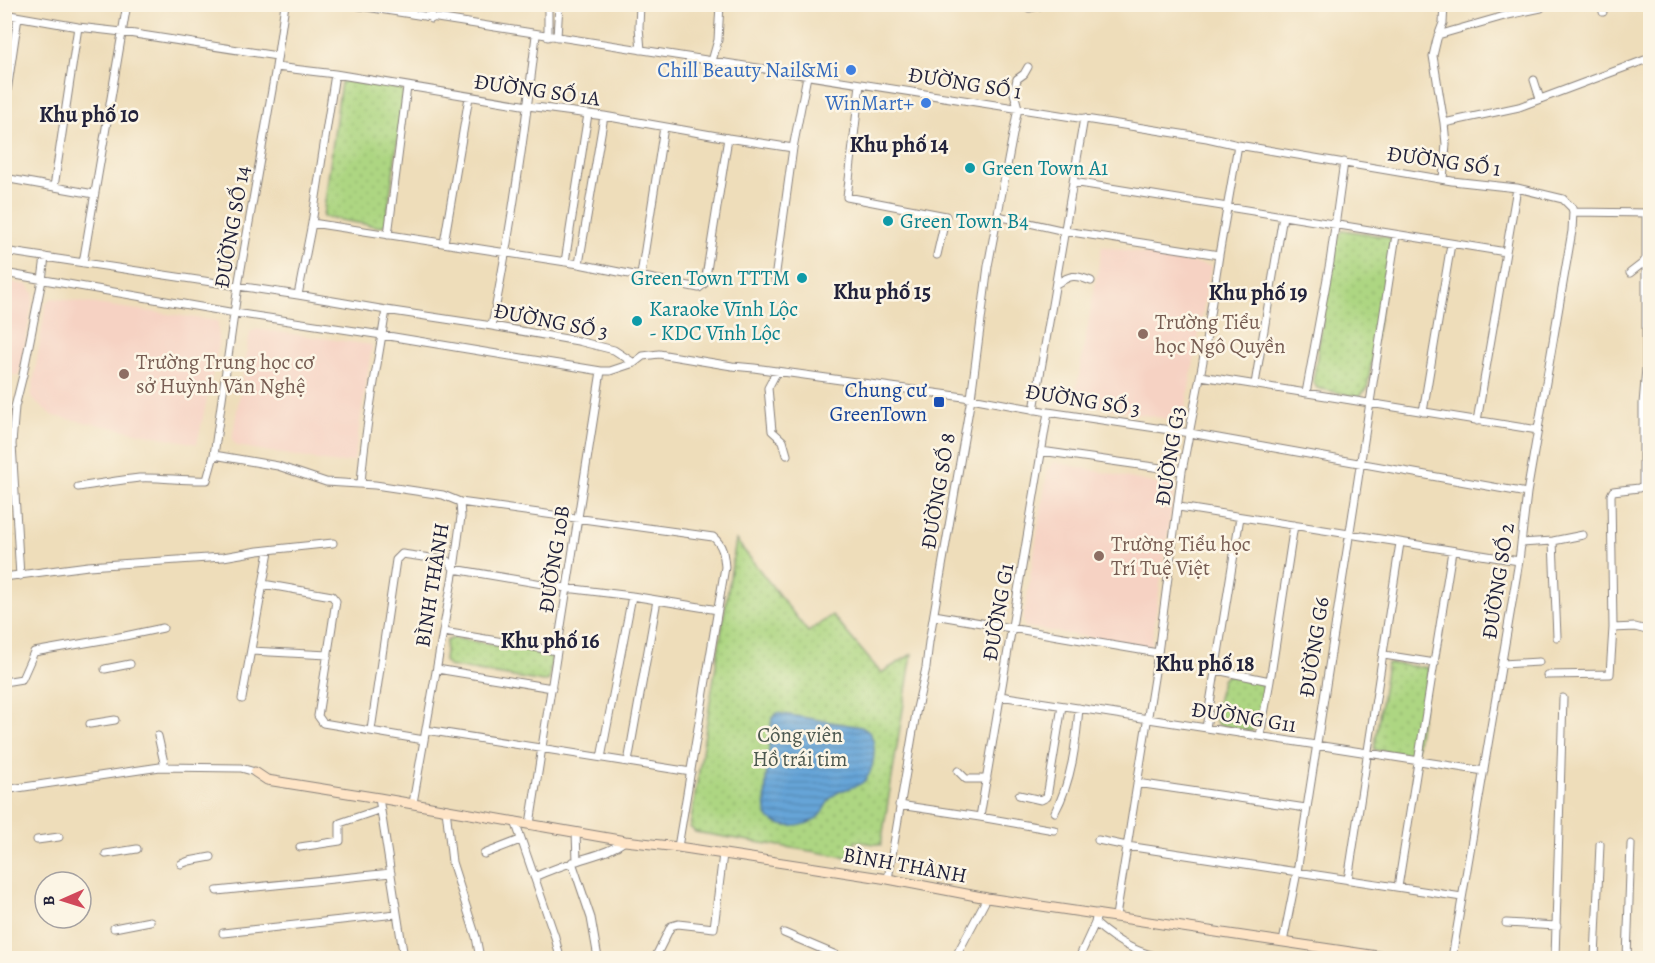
<svg xmlns="http://www.w3.org/2000/svg" width="1655" height="963" viewBox="0 0 1655 963" font-family="Alegreya,serif">
<defs>
<pattern id="park-dots" width="8" height="8" patternUnits="userSpaceOnUse" patternTransform="scale(1.5)"><rect width="8" height="8" fill="#add682"/><path d="M2 2h.1M6 6h.1" fill="none" stroke="#95b771" stroke-width="1.8" stroke-linecap="round"/></pattern>
<pattern id="water-rules" width="6" height="5" patternUnits="userSpaceOnUse" patternTransform="scale(1.5)"><rect width="6" height="5" fill="#66a5d8"/><path d="M0 2.5h6" fill="none" stroke="#5486b0"/></pattern>
</defs>
<rect width="100%" height="100%" fill="#fcf5e5"/>
<filter id="ink" filterUnits="userSpaceOnUse"><feTurbulence type="fractalNoise" baseFrequency=".0167" numOctaves="2"/><feDisplacementMap in="SourceGraphic" scale="12" xChannelSelector="R" yChannelSelector="G"/><feConvolveMatrix kernelMatrix="1 2 1 2 8 2 1 2 1" color-interpolation-filters="sRGB"/></filter>
<filter id="wash" filterUnits="userSpaceOnUse"><feTurbulence type="fractalNoise" baseFrequency=".008" numOctaves="4" result="noise"/><feDisplacementMap in="SourceGraphic" scale="24" xChannelSelector="R" yChannelSelector="G"/><feGaussianBlur stdDeviation="1.35" result="paint"/><feColorMatrix in="noise" values="0 0 0 0 0 0 0 0 0 0 0 0 0 0 0 0 0 1.4 0 .05"/><feComposite in="paint" operator="in"/></filter>
<g filter="url(#wash)">
<rect width="100%" height="100%" fill="#eeddba"/>
<path fill="#f6d2c3" d="M1102,246L1211,266L1183,422L1074,402Z
M4,281L28,285L34,294L19,376L5,373Z
M52,298L218,321V349L197,444L53,416L31,398L46,303Z
M257,329L372,345L354,461L336,463L318,460L237,446L232,440L250,332Z
M1054,462L1172,487L1174,493L1151,645L1145,647L1025,627L1023,620L1048,468Z"/>
<path fill="url(#park-dots)" stroke="#687c5e" stroke-width="1.5" d="M346,81L402,89L404,96L386,224L381,227L323,217L341,82Z
M1343,230L1388,237L1391,240V244L1367,389L1358,397L1317,388L1313,381L1336,238Z
M736,540L808,632L832,615L881,673L912,654L881,845L855,841L852,858L695,832L690,827Z
M453,638L548,653L552,657L549,680L544,682L448,666L444,661L446,641Z
M1387,663L1429,668L1415,755L1374,750Z
M1230,675L1261,683L1265,686C1265,699 1262,722 1252,731L1218,725L1214,717L1222,680L1226,676Z"/>
<path fill="url(#water-rules)" stroke="#44648a" stroke-width="1.5" d="M777,713L861,727C865,729 869,731 871,735C877,748 874,774 862,783C853,789 841,788 833,796C827,801 825,809 820,815C811,825 794,828 782,825C776,823 770,821 767,815C762,800 770,745 771,727L772,718Z"/>
</g>
<g filter="url(#ink)">
<g fill="none" stroke-linecap="round" stroke-linejoin="round">
<g stroke="#88807a" stroke-width="9">
<path id="street" d="M347,4L1207,138L1238,145L1452,181L1517,188L1563,199L1572,208L1573,212L1572,231L1527,493L1519,561L1452,958
M640,4L639,27L641,50
M1029,4V8L1048,4
M1602,4L1603,12
M4,14L78,27L122,32L277,56
M431,19V4
M1438,35L1508,15L1541,8
M548,37V4
M557,37L559,4
M712,61L718,40L720,4
M276,67L335,74L528,106L604,116L728,138L793,148
M1534,80L1540,99
M860,84L847,197L946,216L937,255
M4,112L18,17
M1444,123L1519,107L1650,58
M4,178L94,194
M1443,179L1446,144L1444,123L1433,56L1437,39L1443,23L1444,4
M1073,182L1506,252
M54,187L78,27
M1573,212L1650,213
M998,216L1065,231L1219,255
M312,223L579,264L699,288L705,283L728,138
M388,235L407,87
M444,243L469,97
M4,251L298,295L386,310L492,326L578,341L614,350L634,363
M565,262L588,114
M83,263L127,4
M579,264L604,116
M4,273L235,313L382,335L601,371H610L634,363L643,356L659,354L732,366L754,368L971,398L1048,412L1190,433L1527,493
M1630,273L1643,263L1647,257
M641,275L664,127
M775,279L793,148L807,76
M1056,284C1071,275 1074,274 1091,281
M298,295L312,223L335,74
M492,326C511,229 525,132 536,35
M777,371L768,388L772,431L783,441L787,455
M1201,376L1538,430
M1255,384L1283,216
M1306,393L1330,262L1344,162
M1034,410L1084,118
M1423,412L1451,244
M1477,421L1517,188
M1041,451L1182,471
M214,455L278,466L326,482L375,485L443,495L460,502L461,517L454,569L413,803
M361,484C365,426 377,368 386,310
M78,487C98,484 119,480 139,478C162,477 184,481 207,480L214,455L238,286L276,67L285,4
M460,502L713,537C723,545 724,555 725,567L678,847
M1179,507L1519,561
M1553,541L1557,637
M1521,543L1553,541L1583,535
M20,576L12,444L15,407L23,375L42,280L45,257
M4,577L88,566L223,557L258,551L333,543
M263,584L332,596L336,601L318,716L323,723L424,740
M934,615L1158,653
M1613,628L1611,495L1613,491L1639,488L1643,485V404L1646,368V213
M444,632L557,651
M251,651L328,655
M1384,655L1435,663
M1502,664L1539,662
M105,669L130,664
M437,669L552,688
M1216,670L1270,681
M1547,675L1610,674L1613,628L1635,627L1650,631
M4,682L22,679L34,652L125,636L163,628
M1000,696L1484,771
M242,699L269,551
M90,724L115,720
M1206,728L1240,517
M371,730L396,560L402,554L445,560L449,562L454,569L566,588L632,596L718,610
M426,730L691,772
M158,736L165,767
M1260,736L1270,681L1294,525
M601,758L632,596
M628,762L657,600
M958,771L966,779H987
M1137,783L1306,808
M4,790L160,767L241,768L255,772
M1019,795L1041,800L1047,797L1062,706
M379,798L404,958
M899,805L980,817L1054,830
M446,809L452,862L476,937L480,958
M1055,812C1072,780 1076,744 1079,708
M980,817L1048,412
M515,821L555,937L560,958
M530,824L601,371
M576,832L577,861
M37,840L59,837
M1098,840L1127,846L1462,897
M300,847L340,841V823L381,809
M106,854L137,849
M484,854L520,840
M572,862L591,918L598,958
M181,864L189,861L211,857
M534,877C546,872 558,867 571,863C590,856 609,853 625,841
M888,879L916,713L926,668L929,642L971,398L988,266L1018,108L1014,93L1017,79L1024,74L1028,67
M1348,880L1400,543
M1398,887L1452,551
M217,891L391,873
M1097,913L1095,923C1116,942 1140,955 1168,958
M1116,916L1158,653L1182,471L1203,361L1219,255L1238,145
M1506,923L1557,926
M114,928L150,921
M223,933L396,914
M784,933L843,958
M1283,942L1297,872L1396,235
M377,958L404,956
M655,958L671,926L678,924L714,928L723,854
M955,958L987,898
M1079,958L1095,923
M1555,958L1563,698
M1595,958L1600,844
M1627,958L1631,844"/>
</g>
<g stroke="#88807a" stroke-width="11">
<path id="secondary" d="M255,772L267,780L379,798L625,841L678,847L888,879L987,898L1391,958"/>
</g>
<use href="#street" stroke="#fff" stroke-width="7"/>
<use href="#secondary" stroke="#fee4c6" stroke-width="9"/>
</g>
</g>
<g fill="#3f7fe0" stroke="#fcf5e5" stroke-width="2">
<circle cx="851" cy="70" r="6"/>
<circle cx="926" cy="103" r="6"/>
</g>
<g fill="#0f9aa8" stroke="#fcf5e5" stroke-width="2">
<circle cx="970" cy="168" r="6"/>
<circle cx="888" cy="221" r="6"/>
<circle cx="802" cy="278" r="6"/>
<circle cx="637" cy="321" r="6"/>
</g>
<g fill="#8d6e63" stroke="#fcf5e5" stroke-width="2">
<circle cx="1143" cy="334" r="6"/>
<circle cx="124" cy="374" r="6"/>
<circle cx="1099" cy="556" r="6"/>
</g>
<rect fill="#1a4fb4" stroke="#fcf5e5" stroke-width="2" x="933" y="396" width="12" height="12" rx="3"/>
<g text-anchor="middle" stroke-width="5" stroke-linejoin="round" paint-order="stroke">
<g font-size="21" fill="#366cbe" stroke="#fcf5e5" text-anchor="end">
<text x="839" y="77">Chill Beauty Nail&amp;Mi</text>
<text x="914" y="110">WinMart+</text>
</g>
<g font-size="21" fill="#22223b" stroke="#fcf5e5">
<text transform="translate(965 83) rotate(9)" y="7">ĐƯỜNG SỐ 1</text>
<text transform="translate(537 90) rotate(8)" y="7">ĐƯỜNG SỐ 1A</text>
<text transform="translate(1444 161) rotate(8)" y="7">ĐƯỜNG SỐ 1</text>
<text transform="translate(232 227) rotate(-80)" y="7">ĐƯỜNG SỐ 14</text>
<text transform="translate(551 321) rotate(11)" y="7">ĐƯỜNG SỐ 3</text>
<text transform="translate(1083 400) rotate(9)" y="7">ĐƯỜNG SỐ 3</text>
<text transform="translate(1170 456) rotate(-81)" y="7">ĐƯỜNG G3</text>
<text transform="translate(938 491) rotate(-80)" y="7">ĐƯỜNG SỐ 8</text>
<text transform="translate(554 559) rotate(-81)" y="7">ĐƯỜNG 10B</text>
<text transform="translate(1498 581) rotate(-81)" y="7">ĐƯỜNG SỐ 2</text>
<text transform="translate(432 585) rotate(-81)" y="7">BÌNH THÀNH</text>
<text transform="translate(998 612) rotate(-80)" y="7">ĐƯỜNG G1</text>
<text transform="translate(1314 647) rotate(-81)" y="7">ĐƯỜNG G6</text>
<text transform="translate(1244 717) rotate(9)" y="7">ĐƯỜNG G11</text>
<text transform="translate(905 865) rotate(10)" y="7">BÌNH THÀNH</text>
</g>
<g font-size="21" fill="#0d838f" stroke="#fcf5e5" text-anchor="start">
<text x="982" y="175">Green Town A1</text>
<text x="900" y="228">Green Town B4</text>
<text x="790" y="285" text-anchor="end">Green Town TTTM</text>
<text x="649" y="316">Karaoke Vĩnh Lộc<tspan x="649" dy="24">- KDC Vĩnh Lộc</tspan></text>
</g>
<g font-size="21" fill="#785e54" stroke="#fcf5e5" text-anchor="start">
<text x="1155" y="329">Trường Tiểu<tspan x="1155" dy="24">học Ngô Quyền</tspan></text>
<text x="136" y="369">Trường Trung học cơ<tspan x="136" dy="24">sở Huỳnh Văn Nghệ</tspan></text>
<text x="1111" y="551">Trường Tiểu học<tspan x="1111" dy="24">Trí Tuệ Việt</tspan></text>
</g>
<g font-size="21" fill="#164399" stroke="#fcf5e5" text-anchor="end">
<text x="927" y="397">Chung cư<tspan x="927" dy="24">GreenTown</tspan></text>
</g>
<g font-size="21" fill="#4c5850" stroke="#fcf5e5">
<text x="800" y="742">Công viên<tspan x="800" dy="24">Hồ trái tim</tspan></text>
</g>
<g font-size="22" font-weight="bold" fill="#22223b" stroke="#fcf5e5">
<text x="89" y="122">Khu phố 10</text>
<text x="899" y="152">Khu phố 14</text>
<text x="882" y="299">Khu phố 15</text>
<text x="1258" y="300">Khu phố 19</text>
<text x="550" y="648">Khu phố 16</text>
<text x="1205" y="671">Khu phố 18</text>
</g>
</g>
<rect width="1655" height="963" fill="none" stroke="#fcf5e5" stroke-width="24"/>
<g transform="translate(63 900) rotate(267)"><circle r="28" fill="#fcf5e5" stroke="#a5a1a1" stroke-width="1.5"/>
<path d="M0-4.5L10 22L0 15L-10 22Z" fill="#d1495b"/>
<text y="-9" font-size="16" font-weight="bold" text-anchor="middle" fill="#22223b">B</text>
</g>
</svg>
